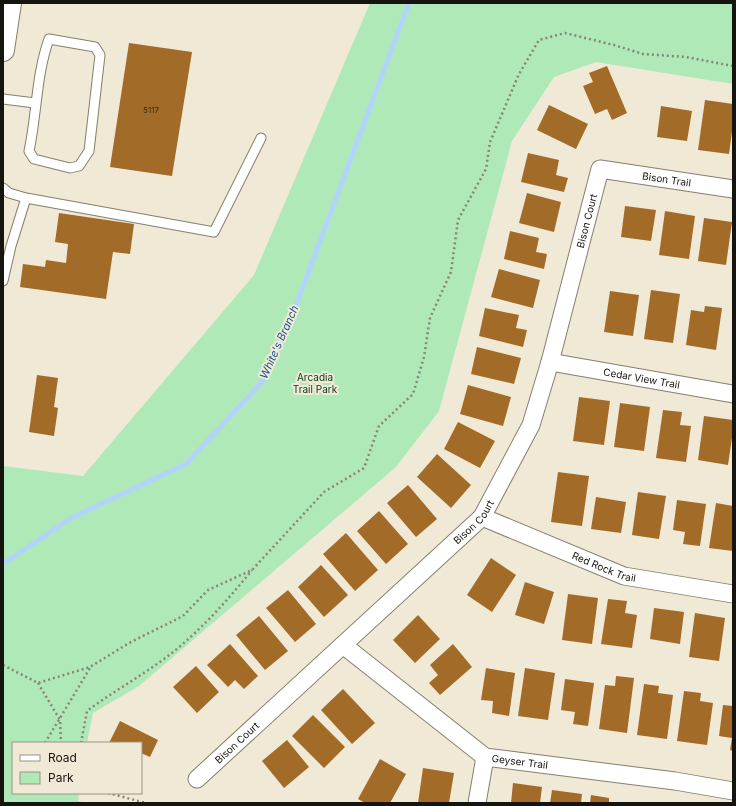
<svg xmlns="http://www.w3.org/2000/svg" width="736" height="806" viewBox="0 0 736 806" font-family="Inter,sans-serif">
<rect width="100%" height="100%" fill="#f0e9d6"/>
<path fill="#b0e9b8" d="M370,3H733V84L596,62L554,77L512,141L439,411L396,467L139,686L93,713L87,743H13V793H79L78,801L88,803H3V466L83,476L254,275Z"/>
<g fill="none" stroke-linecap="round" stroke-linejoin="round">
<path stroke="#b1d4fa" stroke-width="5" d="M3,564L71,518L186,464L262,382L297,303L409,3"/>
</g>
<path fill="#a26b28" d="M129,43L192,52L172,176L110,167Z
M607,66L627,113L612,120L607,109L595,114L583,86L593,82L589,73Z
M705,100L733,104V124L729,154L698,150Z
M549,105L588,124L576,149L537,130Z
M661,106L692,111L687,141L657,137Z
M528,153L559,160L556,175L568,178L564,192L521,182Z
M527,193L561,202L554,232L519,223Z
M625,206L656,210L651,241L621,237Z
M665,211L695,216L689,259L659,255Z
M59,213L134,224L130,254L113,252L106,299L20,287L23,264L45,267L46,260L66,263L68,244L55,242Z
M704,218L732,222L726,265L698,261Z
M510,231L539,238L536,252L547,254L544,269L504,259Z
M499,269L540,280L533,308L491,297Z
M651,290L680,294L673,343L644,339Z
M610,291L639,295L633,336L604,332Z
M705,306L722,308L716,350L686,345L691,310L704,312Z
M485,308L519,315L516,328L527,330L523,347L479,336Z
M477,347L521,358L514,384L471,374Z
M37,375L58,378L54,407L58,408L54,436L29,432Z
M468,385L511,397L503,426L460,414Z
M579,397L610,401L604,445L573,441Z
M620,403L650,407L644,451L614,447Z
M663,410L682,412L680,425L691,426L686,462L656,458Z
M704,416L733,420V431L728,465L698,460Z
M458,422L495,441L480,468L444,449Z
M437,454L471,485L451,508L417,477Z
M558,472L589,476L582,526L551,522Z
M408,485L437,519L416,537L387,503Z
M638,492L666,496L659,539L632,535Z
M596,497L626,502L621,533L591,529Z
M677,500L706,504L700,546L683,544L685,532L673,530Z
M716,503L733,506V551L709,548Z
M379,511L408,544L386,564L357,531Z
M346,533L378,570L355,591L323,554Z
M491,558L516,575L492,612L467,595Z
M321,565L348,595L324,617L298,587Z
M525,582L554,592L544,624L515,615Z
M288,590L316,624L295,642L266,608Z
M568,594L598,598L592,644L562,640Z
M608,599L627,601L625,613L637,615L632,648L601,644Z
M654,608L684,612L680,644L650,639Z
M695,613L725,618L719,661L689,657Z
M418,615L440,639L415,663L393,640Z
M259,616L288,651L265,670L236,635Z
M230,644L258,676L244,689L235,680L228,687L207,665Z
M453,644L472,667L440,695L429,683L438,675L430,665Z
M196,666L219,692L197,713L173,687Z
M486,668L515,673L509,716L492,713L493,701L481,700Z
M525,668L555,673L548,720L518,716Z
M616,676L634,678L627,733L599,729L605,685L615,686Z
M565,679L594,683L588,726L573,724L575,712L561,710Z
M644,684L659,686L658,693L673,695L667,739L637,735Z
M343,689L375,723L352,744L321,710Z
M684,691L701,693L700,701L713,703L707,745L677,741Z
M723,705L733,706V751L730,750L732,738L719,736Z
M313,715L345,747L324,768L292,736Z
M120,721L158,740L150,757L141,753V743H109Z
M287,740L309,767L284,788L262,761Z
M380,759L406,774L390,803H365L358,799Z
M423,768L454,773L449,803H418Z
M513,783L542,787L540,803H511Z
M552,790L582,794L581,803H550Z
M591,795L609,798V803H590Z"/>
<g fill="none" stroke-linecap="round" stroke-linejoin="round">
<g stroke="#857f6e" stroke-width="11">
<path id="service" d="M49,39L95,47L100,55L89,151L79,166L70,168L34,159L29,151C37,114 36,75 49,39Z
M3,99L35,103
M3,188L9,193L26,198L214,232L261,138
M3,281L11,246L26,198"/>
</g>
<g stroke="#857f6e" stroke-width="19">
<g id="minor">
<path id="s1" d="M550,362L733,394"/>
<path id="s2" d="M482,517L624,576L733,594"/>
<path id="s3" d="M343,645L485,757L675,781L733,791"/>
<path id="s4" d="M197,779L482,517L531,425L550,362L600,169L733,189"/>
<path d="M477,803L485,757"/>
</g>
</g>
<g stroke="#857f6e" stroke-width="24">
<path id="secondary" d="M3,50L10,3"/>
</g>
<path stroke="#888477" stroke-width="2.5" stroke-dasharray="2 3" stroke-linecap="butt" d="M3,665L38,683L90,667L129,643L183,616L208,590L252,570L324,492L364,468L379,426L413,394L424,357L430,318L451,272L458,220L486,169L490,142L519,74L539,40L565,33L614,45L643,54L686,57L733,66
M38,683L60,720L61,743
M45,743L90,668
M81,743L87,711C119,687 155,669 185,642C209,621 231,596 252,570
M108,793L146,803"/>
<use href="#service" stroke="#fff" stroke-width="9"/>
<use href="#minor" stroke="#fff" stroke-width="17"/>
<use href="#secondary" stroke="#fff" stroke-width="22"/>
</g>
<g text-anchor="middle" stroke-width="4" stroke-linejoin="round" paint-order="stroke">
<g font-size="8" fill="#392a14">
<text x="151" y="113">5117</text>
</g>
<g font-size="10" fill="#16140e" stroke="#f0e9d6">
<text dy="4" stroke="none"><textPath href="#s4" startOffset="824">Bison Trail</textPath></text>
<text dy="4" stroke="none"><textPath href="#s4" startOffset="703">Bison Court</textPath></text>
<text dy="4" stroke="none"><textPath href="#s1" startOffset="93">Cedar View Trail</textPath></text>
<text dy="4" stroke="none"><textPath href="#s4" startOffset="378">Bison Court</textPath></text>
<text dy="4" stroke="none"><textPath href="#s2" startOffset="132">Red Rock Trail</textPath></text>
<text dy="4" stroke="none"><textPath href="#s4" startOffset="54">Bison Court</textPath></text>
<text dy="4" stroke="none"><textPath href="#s3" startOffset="216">Geyser Trail</textPath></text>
</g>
<g font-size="10" fill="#053a15" stroke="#f0e9d6">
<text x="315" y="381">Arcadia<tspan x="315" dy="12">Trail Park</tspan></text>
</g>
<g font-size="11" font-style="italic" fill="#18558d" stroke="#f0e9d6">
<text transform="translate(279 342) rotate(-66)" y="4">White's Branch</text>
</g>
</g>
<rect width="736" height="806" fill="none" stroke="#16140e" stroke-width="8"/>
<rect x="12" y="742" width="130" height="52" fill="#f0e9d6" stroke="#999486"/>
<rect x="20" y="755" width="20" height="6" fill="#ffffff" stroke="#999486"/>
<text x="48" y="762" font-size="12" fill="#16140e">Road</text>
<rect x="20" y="772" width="20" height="12" fill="#b0e9b8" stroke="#999486"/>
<text x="48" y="782" font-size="12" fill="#16140e">Park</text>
</svg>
